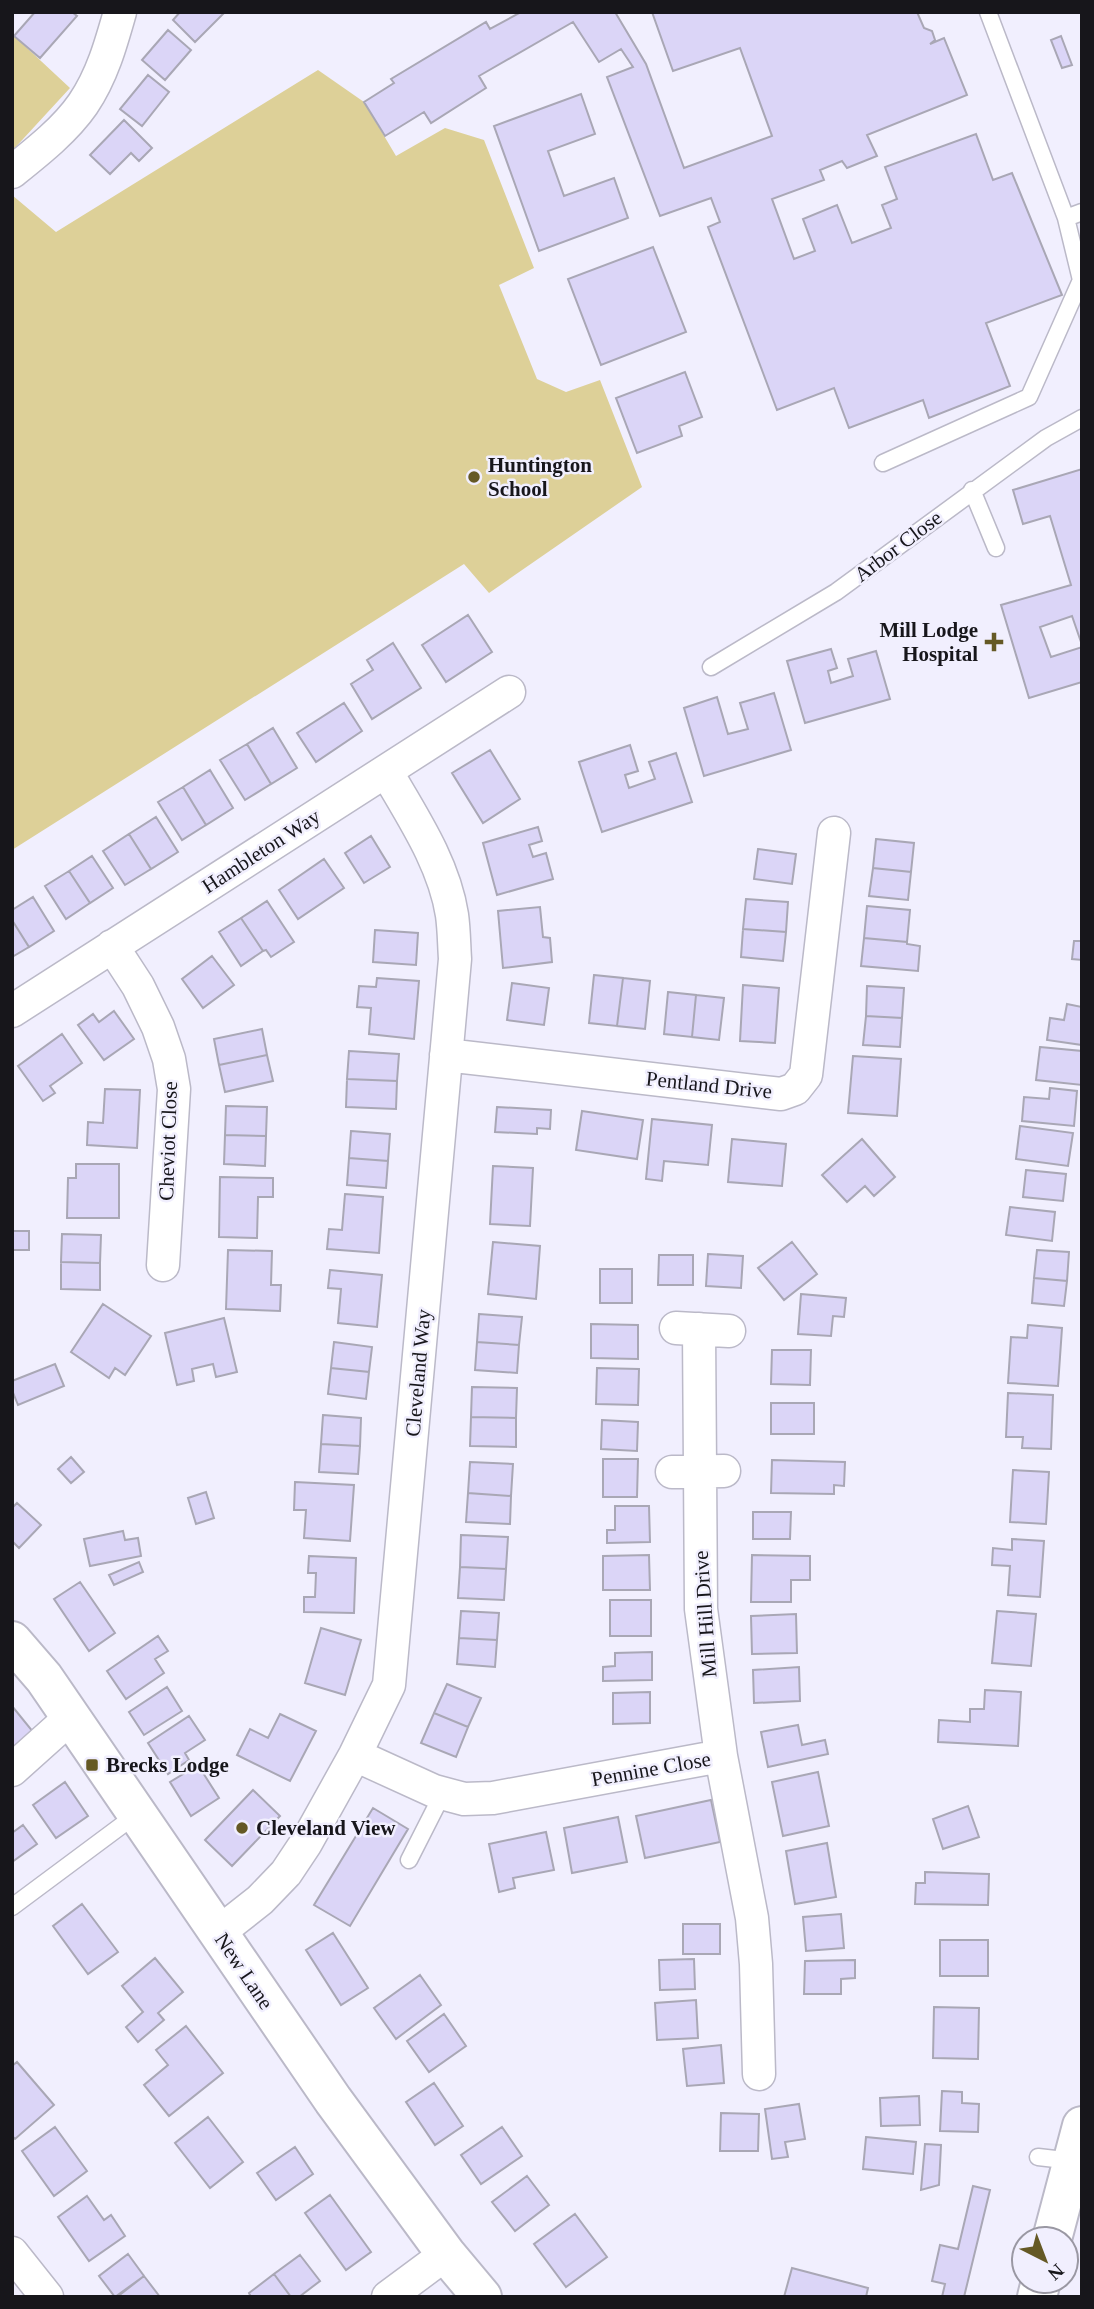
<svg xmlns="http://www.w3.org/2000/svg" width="1094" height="2309" viewBox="0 0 1094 2309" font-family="Georgia,serif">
<rect width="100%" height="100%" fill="#f1effe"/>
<path fill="#ddd098" d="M12,34L70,88L12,151Z
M318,70L364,102L396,156L445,128L484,140L534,268L499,285L537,379L566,392L600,380L642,487L489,593L464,564L12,850V195L56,232Z"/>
<path fill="#dbd5f7" stroke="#a9a7b5" stroke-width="2" d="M35,12H72L77,16L40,58L14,36Z
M180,12H225L195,42L173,20Z
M521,12H615L646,64L684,168L772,136L740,48L673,71L652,12H917L924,28L932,31L935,40L930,44L944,38L967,95L867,135L877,156L847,168L842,161L820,170L824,180L772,199L794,259L815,251L803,219L837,205L852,243L891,228L882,205L897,199L885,167L976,134L993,180L1012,173L1062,295L986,323L1010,386L929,418L923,400L849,428L834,388L777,410L708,227L720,222L711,198L660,216L607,77L633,67L621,49L599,62L573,22L479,76L486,88L431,123L424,112L385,136L364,102L394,83L391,79L486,22L490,29Z
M168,30L191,50L165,80L142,60Z
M1061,36L1072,65L1062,68L1051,40Z
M148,75L169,92L142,126L120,109Z
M581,94L595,134L548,151L564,196L614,178L628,218L539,251L494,126Z
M124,120L152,148L139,161L131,153L110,174L90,155Z
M653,247L686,332L601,365L568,279Z
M685,372L702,417L679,426L682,436L637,453L616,398Z
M1082,469V645L1072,616L1040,627L1051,657L1082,647V682L1029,698L1001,605L1071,585L1050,516L1023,524L1013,490Z
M468,615L492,652L446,682L422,645Z
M393,643L421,688L372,719L351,684L373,670L367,660Z
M831,649L837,668L828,671L831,683L853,676L848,659L876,651L890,699L805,723L787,661Z
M774,693L791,750L704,776L684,708L717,697L728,734L748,729L740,703Z
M344,703L362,731L316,762L297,733Z
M273,728L297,768L271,784L247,744Z
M247,744L271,784L245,800L220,760Z
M630,745L638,771L625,775L629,788L655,779L649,762L676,753L692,802L602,832L579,762Z
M490,750L520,799L483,823L452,773Z
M210,770L233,808L206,825L183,787Z
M183,787L206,825L182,840L158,802Z
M156,817L178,852L151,869L129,834Z
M538,827L542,841L529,845L533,857L546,853L553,879L497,895L483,843Z
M129,834L151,869L125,885L103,851Z
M371,836L390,867L364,883L345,853Z
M876,839L914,843L911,872L873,868Z
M758,849L796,854L792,884L754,879Z
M92,856L113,888L90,903L69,871Z
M324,859L344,888L298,919L279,890Z
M873,868L911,872L908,900L869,896Z
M69,871L90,903L66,919L45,886Z
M33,897L54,931L29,947L12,920V910Z
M746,899L788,902L786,932L743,929Z
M267,901L294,942L271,957L266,950L263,951L241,918Z
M867,906L910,910L907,942L864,938Z
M540,907L543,937L550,938L552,962L503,968L498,911Z
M241,918L263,951L241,966L219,932Z
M12,920L29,947L12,957Z
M743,929L786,932L783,961L741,957Z
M375,930L418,933L416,965L373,962Z
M864,938L907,942V944L920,946L918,971L861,966Z
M1074,941H1082V960L1072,959Z
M212,956L234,985L203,1008L182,979Z
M594,975L623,978L617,1026L589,1023Z
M377,978L419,981L414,1039L369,1034L371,1008L357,1007L359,986L376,987Z
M623,978L650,981L645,1029L617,1026Z
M512,983L549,988L544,1025L507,1020Z
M743,985L779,988L775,1043L740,1041Z
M867,986L904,988L902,1018L866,1016Z
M668,992L696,995L692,1037L664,1034Z
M696,995L724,998L719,1040L692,1037Z
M1067,1004L1082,1007V1045L1047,1040L1050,1018L1064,1020Z
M114,1011L134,1039L104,1060L78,1025L93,1014L99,1022Z
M866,1016L902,1018L900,1047L863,1045Z
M262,1029L267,1055L219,1065L214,1039Z
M62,1034L82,1063L50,1086L55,1093L43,1101L18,1066Z
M1040,1047L1082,1051V1085L1036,1080Z
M349,1051L399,1054L397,1081L347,1079Z
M267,1055L273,1081L225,1092L219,1065Z
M853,1056L901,1059L897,1116L848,1113Z
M347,1079L397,1081L396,1109L346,1107Z
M1050,1088L1077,1091L1074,1126L1022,1121L1024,1097L1049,1099Z
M105,1089L140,1090L137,1148L87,1145L88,1122L103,1123Z
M226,1106L267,1107L266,1136L225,1135Z
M497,1107L551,1110L550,1129L537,1128V1134L495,1132Z
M582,1111L643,1120L637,1159L576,1150Z
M652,1119L712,1125L708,1165L664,1161L662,1181L646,1179Z
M1020,1126L1073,1133L1068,1166L1016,1159Z
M351,1131L390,1134L388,1161L349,1158Z
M225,1135L266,1136L265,1166L224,1164Z
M732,1139L786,1144L782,1186L728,1182Z
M862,1139L895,1177L874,1196L865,1186L847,1202L822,1175Z
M349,1158L388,1161L386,1188L347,1185Z
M76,1164H119V1218H67L68,1178H76Z
M493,1166L533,1168L530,1226L490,1224Z
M1026,1170L1066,1174L1063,1201L1023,1197Z
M220,1177L273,1178V1197H258L257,1238L219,1237Z
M345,1194L383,1197L379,1253L327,1249L329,1229L342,1230Z
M1010,1207L1055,1212L1052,1241L1006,1235Z
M12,1231H29V1250H12Z
M62,1234L101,1235L100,1263L61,1262Z
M493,1242L540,1246L536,1299L488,1294Z
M792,1242L817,1274L784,1300L758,1268Z
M228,1250L272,1251L271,1285H281L280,1311L226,1309Z
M1037,1250L1069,1252L1067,1281L1034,1278Z
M708,1254L743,1256L741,1288L706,1286Z
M659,1255H693V1285H658Z
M61,1262L100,1263V1290L61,1289Z
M600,1269H632V1303H600Z
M330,1270L382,1275L377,1327L338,1323L341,1289L328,1288Z
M1034,1278L1067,1281L1064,1306L1032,1303Z
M801,1294L846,1298L844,1317L833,1316L831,1336L798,1334Z
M103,1304L151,1336L125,1375L115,1368L109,1378L71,1352Z
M479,1314L522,1317L519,1345L477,1342Z
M224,1318L237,1372L216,1377L213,1364L192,1369L194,1381L177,1385L165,1333Z
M591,1324L638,1325V1359L591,1358Z
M1028,1325L1062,1328L1058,1386L1008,1383L1011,1337L1027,1338Z
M334,1342L372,1347L369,1372L331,1368Z
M477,1342L519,1345L517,1373L475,1370Z
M772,1350H811L810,1385L771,1384Z
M55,1364L64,1386L18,1405L12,1390V1381Z
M331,1368L369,1372L366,1399L328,1394Z
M597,1368L639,1369L638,1405L596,1404Z
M472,1387L517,1388L516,1418L471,1417Z
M1008,1393L1053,1395L1051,1449L1022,1448L1023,1437H1006Z
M771,1403H814V1434H771Z
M323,1415L361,1418L360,1446L321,1444Z
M471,1417L516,1418V1447L470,1446Z
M602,1420L638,1422L637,1451L601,1449Z
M321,1444L360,1446L358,1474L319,1472Z
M71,1457L84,1472L71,1483L58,1469Z
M603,1459H638L637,1497H603Z
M772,1460L845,1462L844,1486L834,1485V1494L771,1493Z
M470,1462L513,1464L511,1496L468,1493Z
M1013,1470L1049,1472L1046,1524L1010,1522Z
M295,1482L354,1485L350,1541L304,1538L306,1510H294Z
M206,1492L214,1518L196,1524L188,1498Z
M468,1493L511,1496L510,1524L466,1522Z
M17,1503L41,1525L19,1548L12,1541V1508Z
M615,1506H649L650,1542L607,1543V1530H615Z
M753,1512H791L790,1539H753Z
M123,1531L125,1540L138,1538L141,1556L90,1566L84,1539Z
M461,1535L508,1537L506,1569L460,1567Z
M1012,1539L1044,1541L1040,1597L1008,1595L1010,1566L992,1565L993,1548L1012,1550Z
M649,1555L650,1590H603V1556Z
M752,1555L810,1556V1580H791V1602H751Z
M309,1556L356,1558L354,1613L304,1612V1597H315L316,1573H308Z
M139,1562L143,1572L114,1585L109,1575Z
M460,1567L506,1569L504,1600L458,1598Z
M80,1582L115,1633L89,1651L54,1599Z
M610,1600H651V1636H610Z
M461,1611L499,1613L497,1640L459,1638Z
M997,1611L1036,1614L1031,1666L992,1663Z
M796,1614L797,1653L752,1654L751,1616Z
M321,1628L361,1640L345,1695L305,1683Z
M158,1636L168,1651L155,1659L164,1673L126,1699L107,1671Z
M459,1638L497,1640L495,1667L457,1664Z
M652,1652V1680L603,1681V1667L615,1666V1653Z
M799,1667L800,1701L754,1703L753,1670Z
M447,1684L481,1698L468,1727L434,1713Z
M167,1687L182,1711L144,1735L129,1712Z
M985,1690L1021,1692L1018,1746L938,1742L939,1720L970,1722V1709H984Z
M650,1692V1723L613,1724V1693Z
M12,1706L34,1733L12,1751Z
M434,1713L468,1727L456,1757L421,1743Z
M280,1714L316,1731L290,1781L237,1755L250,1729L268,1738Z
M189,1716L205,1740L185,1753L189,1760L168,1774L148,1743Z
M798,1725L802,1745L825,1740L828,1754L768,1767L761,1732Z
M198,1765L219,1798L191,1816L170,1782Z
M818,1772L829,1826L783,1836L772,1782Z
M65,1782L88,1816L56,1838L33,1805Z
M253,1790L280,1816L232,1866L205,1840Z
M711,1800L720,1842L645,1858L636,1816Z
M968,1806L979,1837L943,1849L933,1819Z
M373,1808L408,1829L350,1926L314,1905Z
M618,1817L627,1862L572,1873L564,1828Z
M23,1825L37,1844L12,1862V1833Z
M546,1832L554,1870L513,1878L515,1888L499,1892L489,1844Z
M827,1843L836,1897L795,1904L786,1851Z
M925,1872L989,1874L988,1905L915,1904L916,1883H925Z
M82,1904L118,1952L88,1974L53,1926Z
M841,1914L844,1948L806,1951L803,1917Z
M683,1924H720V1954H683Z
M333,1933L368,1988L341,2005L306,1950Z
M940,1940H988V1976H940Z
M155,1958L183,1992L158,2013L164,2020L138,2042L126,2027L143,2012L122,1986Z
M694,1959L695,1989L660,1990L659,1960Z
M855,1960V1978L841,1979V1994H804L805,1961Z
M420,1975L441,2005L396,2039L374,2008Z
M696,2000L698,2038L657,2040L655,2003Z
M934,2007L979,2008L978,2059L933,2058Z
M444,2014L466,2046L429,2072L407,2041Z
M186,2026L223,2073L169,2116L144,2085L168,2065L156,2050Z
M721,2045L724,2083L687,2086L683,2049Z
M17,2062L54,2105L15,2139L12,2136V2066Z
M434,2083L463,2126L435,2145L406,2102Z
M942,2091L962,2092V2103L979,2104L978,2132L940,2131Z
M919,2096L920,2125L881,2126L880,2098Z
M799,2104L805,2139L785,2142L788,2157L772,2159L765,2109Z
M721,2113L759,2114L758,2151H720Z
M208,2117L243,2162L210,2188L175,2143Z
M55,2127L87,2171L54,2196L22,2151Z
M502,2127L522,2156L481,2184L461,2155Z
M866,2137L916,2142L913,2174L863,2169Z
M925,2144L941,2145L939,2185L921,2190Z
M295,2147L313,2174L276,2200L257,2173Z
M527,2176L549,2205L515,2231L492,2202Z
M973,2186L990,2190L964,2297H942L945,2284L932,2281L940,2245L958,2249Z
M330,2195L371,2252L346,2270L305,2213Z
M87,2196L104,2220L111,2215L125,2236L89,2261L58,2217Z
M575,2214L607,2257L566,2287L534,2244Z
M128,2254L144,2276L115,2297L99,2276Z
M300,2255L320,2281L299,2297H291L274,2274Z
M792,2268L868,2288L866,2297H784Z
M274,2274L291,2297H251L249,2293Z
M144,2276L160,2297H117Z"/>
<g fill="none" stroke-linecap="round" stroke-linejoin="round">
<g stroke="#bbb9c8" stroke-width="19">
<path id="service" d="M988,12L1066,218L1082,212
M883,463L1029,397L1081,280L1066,218
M972,490L996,548
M711,667L836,592L1046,438L1082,418
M409,1860L443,1793
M12,1907L137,1814
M1038,2157L1073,2161"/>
</g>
<g stroke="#bbb9c8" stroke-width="35">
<path id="minor" d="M12,172C37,152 65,130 83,104C102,76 111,44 120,12
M112,946L138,986L158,1027L169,1059L174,1089L163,1265
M12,1011L509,692
M446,1055L781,1094L795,1089L806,1075L834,833
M676,1328L729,1331
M699,1329L701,1609L721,1756L752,1918L756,1964L759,2074
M672,1472L724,1471
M355,1755L434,1791L464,1799L493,1798L721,1756
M12,1770L70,1718
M218,1933L260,1900L286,1873L306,1843L355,1755L389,1685L455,959C454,944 454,929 452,915C444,863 412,816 386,771
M12,2253L47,2297
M388,2297L446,2254"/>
</g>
<g stroke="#bbb9c8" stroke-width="42">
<path id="tertiary" d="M12,1641L44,1678L333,2100L446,2254L482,2297
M1052,2239L1082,2126
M1037,2297L1041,2281"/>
</g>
<use href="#service" stroke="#fff" stroke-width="16"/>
<use href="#minor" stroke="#fff" stroke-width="32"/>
<use href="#tertiary" stroke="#fff" stroke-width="38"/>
</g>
<g fill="#655925" stroke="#f1effe" stroke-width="2.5">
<circle cx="474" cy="477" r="7"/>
<path d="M990.5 631.5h7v7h7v7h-7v7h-7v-7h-7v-7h7z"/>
<rect x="85" y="1758" width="14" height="14" rx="3.5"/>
<circle cx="242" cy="1828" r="7"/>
</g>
<g text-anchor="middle" stroke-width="5" stroke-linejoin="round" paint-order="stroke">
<g font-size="21" font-weight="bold" fill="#17161b" stroke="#f1effe" text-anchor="start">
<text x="488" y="472">Huntington<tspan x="488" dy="24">School</tspan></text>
<text x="978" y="637" text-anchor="end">Mill Lodge<tspan x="978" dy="24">Hospital</tspan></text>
<text x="106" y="1772">Brecks Lodge</text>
<text x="256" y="1835">Cleveland View</text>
</g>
<g font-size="21" fill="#17161b" stroke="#f1effe">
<text transform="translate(898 546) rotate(-37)" y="7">Arbor Close</text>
<text transform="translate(261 851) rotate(-33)" y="7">Hambleton Way</text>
<text transform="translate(709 1085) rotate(6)" y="7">Pentland Drive</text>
<text transform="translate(168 1141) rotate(-88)" y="7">Cheviot Close</text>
<text transform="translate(418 1373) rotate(-85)" y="7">Cleveland Way</text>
<text transform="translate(705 1614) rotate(-94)" y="7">Mill Hill Drive</text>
<text transform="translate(651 1769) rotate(-10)" y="7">Pennine Close</text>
<text transform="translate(244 1971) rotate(56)" y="7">New Lane</text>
</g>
</g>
<rect width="1094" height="2309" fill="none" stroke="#17161b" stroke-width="28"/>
<g transform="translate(1045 2260) rotate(138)"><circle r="33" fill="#f1effe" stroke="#9a98a3" stroke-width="2"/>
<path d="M0-5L12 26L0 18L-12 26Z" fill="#655925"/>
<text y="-10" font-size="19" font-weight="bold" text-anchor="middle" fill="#17161b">N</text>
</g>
</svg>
